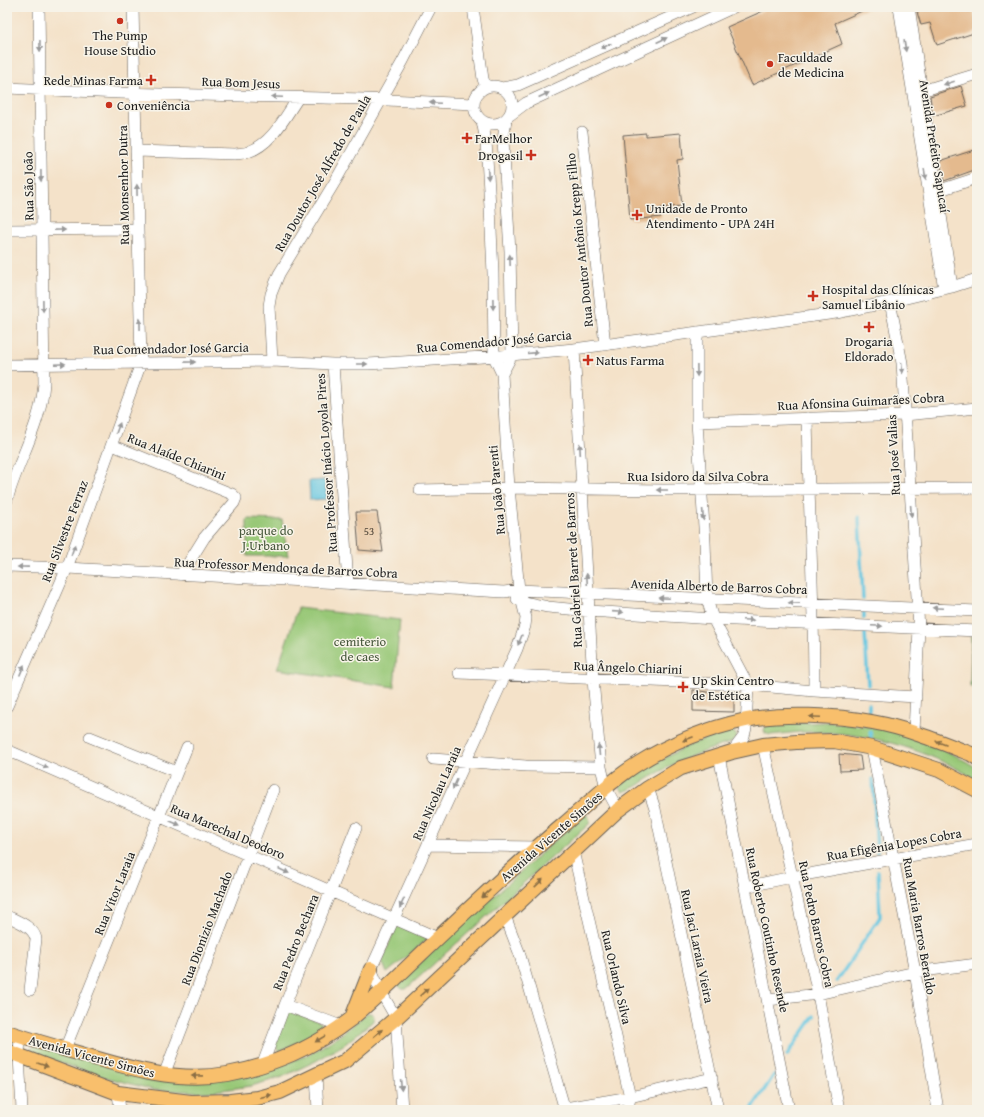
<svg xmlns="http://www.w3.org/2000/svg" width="984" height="1117" viewBox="0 0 984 1117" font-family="'Gentium Book Plus',serif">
<rect width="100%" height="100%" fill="#f7f3e8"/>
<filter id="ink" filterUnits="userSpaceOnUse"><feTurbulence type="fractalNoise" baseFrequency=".025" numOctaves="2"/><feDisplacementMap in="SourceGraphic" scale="8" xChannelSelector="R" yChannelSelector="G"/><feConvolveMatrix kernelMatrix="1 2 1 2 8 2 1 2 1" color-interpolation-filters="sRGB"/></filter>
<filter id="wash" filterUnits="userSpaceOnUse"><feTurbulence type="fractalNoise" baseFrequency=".012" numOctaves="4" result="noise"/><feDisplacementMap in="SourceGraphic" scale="16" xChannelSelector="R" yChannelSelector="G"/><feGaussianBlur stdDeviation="0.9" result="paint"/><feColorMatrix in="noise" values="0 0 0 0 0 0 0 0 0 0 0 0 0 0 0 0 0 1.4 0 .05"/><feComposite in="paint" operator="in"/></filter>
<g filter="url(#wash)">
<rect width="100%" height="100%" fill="#f4e2c9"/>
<path fill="#98c877" stroke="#5a724a" d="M247,519L282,520L288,556H247Z
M298,608L400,620L394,687L277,669Z
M828,722C848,725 874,726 893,731C922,739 952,752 977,768V780C925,748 861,730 800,732C790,733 780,734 770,735L765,733L764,730L766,726L781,724Z
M732,731L736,734L737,738L733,742C712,748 692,755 672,765C658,772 638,787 623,792L620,787L622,783L629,778L685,747L704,739Z
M587,815L590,820L589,824L406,989H402L398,985L400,981L582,816Z
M397,924L428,939L387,973L382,961Z
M287,1011L321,1022L322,1030L280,1051L273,1045Z
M367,1013H371L374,1016L373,1021L345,1044L316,1061L282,1077L251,1086L207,1092L154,1090L97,1075L32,1053L30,1051L31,1048L35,1046L156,1079L276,1067L310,1054L339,1036Z"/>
<path fill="#7aac68" stroke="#4b6442" d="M971,636L977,638V687H970Z"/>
<path fill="#63c6e1" stroke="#40717e" d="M325,480L327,499L310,500L309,481Z"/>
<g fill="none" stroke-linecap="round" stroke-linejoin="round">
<path stroke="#63c6e1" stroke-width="3.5" d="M859,517L863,599
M864,612V618
M865,632L868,685
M869,704V711
M870,732L871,738
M873,779L877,852
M837,981L880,917L878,871
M787,1055L814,1016
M751,1110L774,1075"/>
</g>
<g id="blocks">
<path fill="#e4ba8e" d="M772,7H871L835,23L842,44L752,85L727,27Z
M932,7H972L975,18H977V32L937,45L930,23L921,25L917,12Z
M961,86L967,106L933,116L930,96Z
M646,133V136L681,133L683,159L677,160L682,206L660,208L661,217L630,220L623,135Z
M974,150L977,159V169L944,181L940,161Z
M356,512H377L383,552L359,550Z
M693,690L734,696V712L693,711Z
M839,754L860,756L862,770L840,771Z"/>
</g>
</g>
<g filter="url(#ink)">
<use href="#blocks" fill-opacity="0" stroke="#686159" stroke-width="1"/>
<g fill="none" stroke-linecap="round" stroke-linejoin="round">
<g stroke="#686159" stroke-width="12">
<path id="minor" d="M473,7L483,79L486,87
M899,7L944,289
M909,7L952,287
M474 105a19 19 0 1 1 38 0a19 19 0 1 1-38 0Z
M7,88L120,93L365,99L474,104
M502,88L518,85L693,7
M915,93L977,74
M510,115L526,103L734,7
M582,132L605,345
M136,151L235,154C239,153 244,154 248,152C272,144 285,117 298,98
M931,193L977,178
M7,230L138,229
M890,302L902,363L919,628L914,732
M697,332V422L705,542L707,599L713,619L748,685L746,728L744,736L732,752
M574,349L593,680L601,767L606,788L618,810
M272,361L269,306L271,294L279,274L336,180L403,61L431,7
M333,364L348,584
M7,365L272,361L333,364H368L500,356L574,349L836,313L890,302L952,287L977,279
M502,374L512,355L510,251L503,140L506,120
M807,418C809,509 814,600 814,691
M697,422L905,415L977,408
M112,445L232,494L236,498L234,503L204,538L181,575
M420,490L509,488L664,490L977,488
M7,500C18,460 41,425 44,383L39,7
M7,566L67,568L504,592L519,590L977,611
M517,599L523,602L548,607L589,611L713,619L977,631
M459,673L748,685L814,691L916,697
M7,706L67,568L141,363L133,7
M90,737L177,772
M763,745L818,994L839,1110
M872,748L915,972L938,1110
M7,750L438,938
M719,756L789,1110
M433,759L526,766L601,767
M648,788L655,809L718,1110
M428,845L537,847
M573,851L630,1097L628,1110
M745,887L792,877L977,844
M7,916C17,921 34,927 36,939L30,990
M505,916L519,952L565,1110
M768,1000L818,994L915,972L977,964
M285,1005L341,1026
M20,1036L19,1056L22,1110
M65,1049L187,747
M262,1066L285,1005L356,828
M164,1075L273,790
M316,1075L318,1110
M118,1093L120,1110
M565,1108L630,1097L712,1078
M402,1110L396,1018L381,992L371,969L517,649L525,626L526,618L519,590L509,488L502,374L494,357L493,273L490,207L486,141L482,121"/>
</g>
<g stroke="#686159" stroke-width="16">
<path id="major" d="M353,1015L371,969
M7,1032C32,1040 56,1047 81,1054C128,1068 177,1083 227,1074C271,1066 315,1047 351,1019C375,999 397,977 420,955C466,911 513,867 562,826C587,805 611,780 639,763C671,743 709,728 746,720C782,713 836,715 872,722C906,728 938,741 971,754L977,758
M7,1051L118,1093L191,1102L230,1101L257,1098L280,1092L345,1061L396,1018L618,810L648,788L681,768L732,752L763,745L796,742L834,741L872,748L939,770L977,790"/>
</g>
<use href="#minor" stroke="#fff" stroke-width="11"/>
<use href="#major" stroke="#f8bf6c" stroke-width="14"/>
</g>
<defs><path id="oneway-solid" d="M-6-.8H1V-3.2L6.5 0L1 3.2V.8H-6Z"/></defs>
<g fill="#999">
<use href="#oneway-solid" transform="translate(662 40) rotate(-25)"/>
<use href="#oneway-solid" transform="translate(40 46) rotate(89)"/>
<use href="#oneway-solid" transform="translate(606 46) rotate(156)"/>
<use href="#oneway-solid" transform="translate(905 46) rotate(81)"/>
<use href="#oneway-solid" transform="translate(949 83) rotate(163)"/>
<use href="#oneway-solid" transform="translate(544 95) rotate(-25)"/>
<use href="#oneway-solid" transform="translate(277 97) rotate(-178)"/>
<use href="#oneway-solid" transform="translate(435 103) rotate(-177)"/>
<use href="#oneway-solid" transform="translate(488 174) rotate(87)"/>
<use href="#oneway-solid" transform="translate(925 174) rotate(81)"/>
<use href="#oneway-solid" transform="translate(41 176) rotate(89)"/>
<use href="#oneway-solid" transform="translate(137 190) rotate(-91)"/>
<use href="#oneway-solid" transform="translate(60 230) rotate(-1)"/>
<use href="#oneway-solid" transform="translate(510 260) rotate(-92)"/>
<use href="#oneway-solid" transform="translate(493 304) rotate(89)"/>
<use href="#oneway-solid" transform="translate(43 306) rotate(89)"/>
<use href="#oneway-solid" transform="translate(140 324) rotate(-91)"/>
<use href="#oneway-solid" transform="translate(533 353) rotate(-5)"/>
<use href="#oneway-solid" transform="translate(190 362) rotate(-1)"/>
<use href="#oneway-solid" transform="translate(60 364) rotate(-2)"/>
<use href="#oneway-solid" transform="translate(362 364)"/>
<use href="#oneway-solid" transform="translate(902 368) rotate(85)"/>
<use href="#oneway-solid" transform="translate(697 371) rotate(89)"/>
<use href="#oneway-solid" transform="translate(118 428) rotate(-70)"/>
<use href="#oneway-solid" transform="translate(580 449) rotate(-93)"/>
<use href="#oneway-solid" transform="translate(662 490) rotate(-180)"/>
<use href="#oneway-solid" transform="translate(911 511) rotate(86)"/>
<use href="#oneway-solid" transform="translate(703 515) rotate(86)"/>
<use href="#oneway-solid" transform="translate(73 550) rotate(-71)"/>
<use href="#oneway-solid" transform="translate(23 567) rotate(-179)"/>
<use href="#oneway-solid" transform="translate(587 579) rotate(-93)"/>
<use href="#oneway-solid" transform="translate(664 598) rotate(-177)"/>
<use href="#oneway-solid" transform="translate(794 603) rotate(-178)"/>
<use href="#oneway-solid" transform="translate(938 608) rotate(-177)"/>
<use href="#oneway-solid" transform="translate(618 612) rotate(4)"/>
<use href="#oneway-solid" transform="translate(748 620) rotate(2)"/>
<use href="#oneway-solid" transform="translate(877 626) rotate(3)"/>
<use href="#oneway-solid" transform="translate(520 640) rotate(112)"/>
<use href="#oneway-solid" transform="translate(22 670) rotate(-67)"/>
<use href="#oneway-solid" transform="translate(599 750) rotate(-95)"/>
<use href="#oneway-solid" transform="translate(43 766) rotate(23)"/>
<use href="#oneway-solid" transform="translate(455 784) rotate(114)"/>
<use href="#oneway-solid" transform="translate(175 823) rotate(23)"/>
<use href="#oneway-solid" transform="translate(284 871) rotate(24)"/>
<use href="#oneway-solid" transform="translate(402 903) rotate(115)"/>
<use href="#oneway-solid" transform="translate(401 1085) rotate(86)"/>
</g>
<g fill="#8a6e44">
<use href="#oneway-solid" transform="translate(815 717) rotate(-178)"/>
<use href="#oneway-solid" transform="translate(688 739) rotate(159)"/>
<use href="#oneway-solid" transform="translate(941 743) rotate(-159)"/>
<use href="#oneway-solid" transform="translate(539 883) rotate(-44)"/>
<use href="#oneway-solid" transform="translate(486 894) rotate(137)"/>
<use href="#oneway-solid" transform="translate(424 992) rotate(-43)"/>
<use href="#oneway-solid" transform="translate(378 1033) rotate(-40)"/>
<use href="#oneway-solid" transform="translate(320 1039) rotate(148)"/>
<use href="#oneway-solid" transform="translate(43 1065) rotate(20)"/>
<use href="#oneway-solid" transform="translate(197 1076) rotate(179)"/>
<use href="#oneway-solid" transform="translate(266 1096) rotate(-14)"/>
</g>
</g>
<g fill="#c8321e" stroke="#f7f3e8" stroke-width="1.5">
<circle cx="120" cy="21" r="4"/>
<circle cx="770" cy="64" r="4"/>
<path d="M149 74h4v4h4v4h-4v4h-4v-4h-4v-4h4z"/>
<circle cx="109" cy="105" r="4"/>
<path d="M465 132h4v4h4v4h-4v4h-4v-4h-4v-4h4z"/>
<path d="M529 149h4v4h4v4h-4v4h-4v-4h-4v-4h4z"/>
<path d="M635 209h4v4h4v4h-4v4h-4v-4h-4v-4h4z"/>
<path d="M811 290h4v4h4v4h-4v4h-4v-4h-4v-4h4z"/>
<path d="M867 321h4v4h4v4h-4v4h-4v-4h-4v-4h4z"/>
<path d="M586 354h4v4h4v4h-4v4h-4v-4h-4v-4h4z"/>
<path d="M681 681h4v4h4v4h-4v4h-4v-4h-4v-4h4z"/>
</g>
<g text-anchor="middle" stroke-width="3" stroke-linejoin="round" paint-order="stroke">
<g font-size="11" fill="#4e4438">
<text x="369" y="535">53</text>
</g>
<g font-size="13" fill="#1c1c1c" stroke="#f7f3e8" text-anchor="start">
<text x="120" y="40" text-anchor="middle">The Pump<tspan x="120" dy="15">House Studio</tspan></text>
<text x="778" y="62">Faculdade<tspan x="778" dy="15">de Medicina</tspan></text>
<text x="143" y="85" text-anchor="end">Rede Minas Farma</text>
<text x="117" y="110">Conveniência</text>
<text x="475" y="143">FarMelhor</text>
<text x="523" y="160" text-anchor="end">Drogasil</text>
<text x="646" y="213">Unidade de Pronto<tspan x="646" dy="15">Atendimento - UPA 24H</tspan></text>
<text x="822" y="294">Hospital das Clínicas<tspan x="822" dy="15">Samuel Libânio</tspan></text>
<text x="869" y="346" text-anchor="middle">Drogaria<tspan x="869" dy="15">Eldorado</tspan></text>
<text x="596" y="365">Natus Farma</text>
<text x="692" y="685">Up Skin Centro<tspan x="692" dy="15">de Estética</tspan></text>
</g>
<g font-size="13" fill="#1c1c1c" stroke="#f7f3e8">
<text transform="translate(241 82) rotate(2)" y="5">Rua Bom Jesus</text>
<text transform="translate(935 146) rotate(81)" y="5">Avenida Prefeito Sapucaí</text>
<text transform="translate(322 173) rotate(-60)" y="5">Rua Doutor José Alfredo de Paula</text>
<text transform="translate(123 185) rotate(-91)" y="5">Rua Monsenhor Dutra</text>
<text transform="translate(28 186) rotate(-91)" y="5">Rua São João</text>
<text transform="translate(579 240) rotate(-96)" y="5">Rua Doutor Antônio Krepp Filho</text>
<text transform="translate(494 341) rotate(-5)" y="5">Rua Comendador José Garcia</text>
<text transform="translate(171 348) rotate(-1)" y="5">Rua Comendador José Garcia</text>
<text transform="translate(861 401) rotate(-3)" y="5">Rua Afonsina Guimarães Cobra</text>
<text transform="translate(893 455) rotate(-93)" y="5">Rua José Valias</text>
<text transform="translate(177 456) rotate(22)" y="5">Rua Alaíde Chiarini</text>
<text transform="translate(326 463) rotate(-94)" y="5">Rua Professor Inácio Loyola Pires</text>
<text x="698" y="481">Rua Isidoro da Silva Cobra</text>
<text transform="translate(496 490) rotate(-95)" y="5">Rua João Parenti</text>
<text transform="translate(64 531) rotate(-69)" y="5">Rua Silvestre Ferraz</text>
<text transform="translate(286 567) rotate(3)" y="5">Rua Professor Mendonça de Barros Cobra</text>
<text transform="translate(573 570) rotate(-93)" y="5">Rua Gabriel Barret de Barros</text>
<text transform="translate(719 586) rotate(2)" y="5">Avenida Alberto de Barros Cobra</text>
<text transform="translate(628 667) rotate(2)" y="5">Rua Ângelo Chiarini</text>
<text transform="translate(436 793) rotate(-66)" y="5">Rua Nicolau Laraia</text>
<text transform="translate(228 831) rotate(23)" y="5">Rua Marechal Deodoro</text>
<text transform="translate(551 836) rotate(-41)" y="5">Avenida Vicente Simões</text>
<text transform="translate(894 844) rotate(-10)" y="5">Rua Efigênia Lopes Cobra</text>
<text transform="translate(114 893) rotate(-68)" y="5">Rua Vitor Laraia</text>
<text transform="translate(817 924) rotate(78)" y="5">Rua Pedro Barros Cobra</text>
<text transform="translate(920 926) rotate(80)" y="5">Rua Maria Barros Beraldo</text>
<text transform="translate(206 928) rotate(-69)" y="5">Rua Dionizio Machado</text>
<text transform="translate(768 930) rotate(78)" y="5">Rua Roberto Coutinho Resende</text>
<text transform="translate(295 942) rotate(-68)" y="5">Rua Pedro Bechara</text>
<text transform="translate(698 946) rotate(78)" y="5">Rua Jaci Laraia Vieira</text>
<text transform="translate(617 977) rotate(77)" y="5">Rua Orlando Silva</text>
<text transform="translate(92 1056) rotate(15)" y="5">Avenida Vicente Simões</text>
</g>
<g font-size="13" fill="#47583c" stroke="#f7f3e8">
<text x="266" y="535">parque do<tspan x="266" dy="15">J.Urbano</tspan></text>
<text x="360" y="646">cemiterio<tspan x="360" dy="15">de caes</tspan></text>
</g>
</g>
<rect width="984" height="1117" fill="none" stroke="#f7f3e8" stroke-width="24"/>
</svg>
